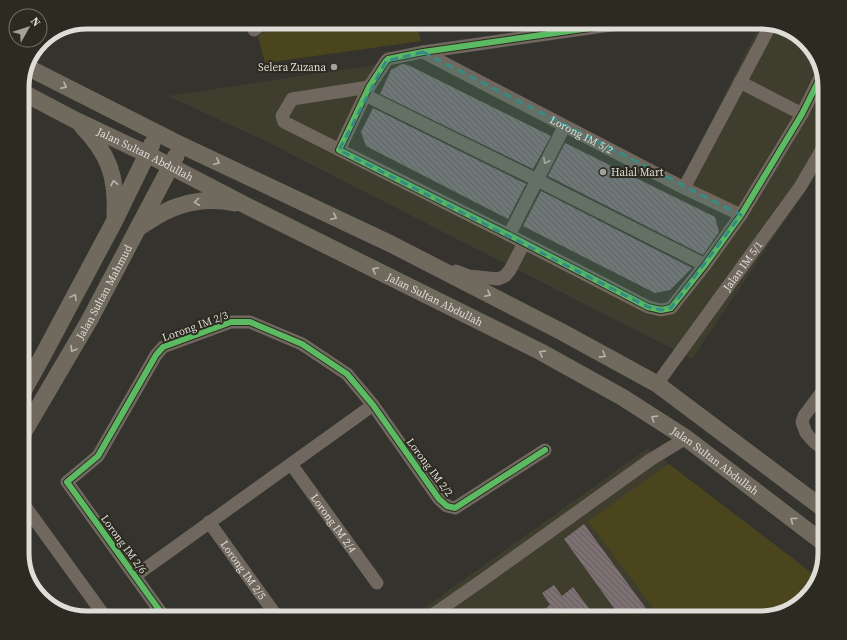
<svg xmlns="http://www.w3.org/2000/svg" width="847" height="640" viewBox="0 0 847 640" font-family="'Source Serif 4',serif">
<defs>
<pattern id="building-back-hatch" width="6" height="6" patternUnits="userSpaceOnUse"><rect width="6" height="6" fill="#7d7173"/><path d="M-1 5l2 2M0 0l6 6M5-1l2 2" fill="none" stroke="#635c5c"/></pattern>
</defs>
<rect width="100%" height="100%" fill="#34332e"/>
<path fill="#3f3d2d" d="M761,22L800,36L818,59L825,87V162L692,359L261,139L168,96L441,55L682,179Z
M648,448L817,577L811,593L788,611L760,618H410Z"/>
<path fill="#4b451e" d="M279,22H415L421,41L265,63L258,36Z
M669,464L817,577L811,593L788,611L760,618H661L588,521Z"/>
<path fill="url(#building-back-hatch)" d="M402,64L408,65L551,136L533,169L380,94L391,70Z
M373,108L526,184L508,219L366,146L361,132Z
M565,143L715,217L719,232L703,255L548,176Z
M541,191L692,268L670,290L655,293L523,226Z
M584,524L653,618H621L564,539Z
M554,585L562,596L573,587L596,618H532L550,605L542,593Z"/>
<g fill="none" stroke-linecap="round" stroke-linejoin="round">
<g stroke="#70685e" stroke-width="13">
<path d="M254,30L265,22"/>
<path id="s1" d="M423,52L684,188L741,215"/>
<path d="M740,82L802,114"/>
<path d="M369,87L292,99L282,116L284,122L509,235L648,307L661,310L671,308L705,265L741,215L802,114L822,74"/>
<path d="M365,95L537,180L705,265"/>
<path d="M339,150L369,87L386,61L388,59L423,52L632,22"/>
<path d="M684,188L770,26"/>
<path d="M509,235L564,127"/>
<path d="M456,271L469,276L498,279L505,276L510,270L524,243"/>
<path id="s2" d="M657,384L800,187L825,144"/>
<path d="M825,388L804,416L802,422L806,433L814,442L825,450"/>
<path id="s3" d="M291,464L377,583"/>
<path d="M22,502L106,618"/>
<path id="s4" d="M209,522L278,618"/>
<path d="M135,576L373,405"/>
<path d="M165,618L67,482L98,456L156,355L163,347L231,322H250L302,344L347,374L373,405L439,499L447,506L455,508L545,450"/>
<path d="M428,618L484,579L650,460L686,438"/>
</g>
<g stroke="#70695e" stroke-width="17">
<path d="M29,68L181,145L391,244L562,332L657,384L825,510"/>
<path id="s5" d="M22,92L75,120L147,154L249,207L541,352L622,397L686,438L825,544"/>
<path d="M82,126C109,154 117,177 115,216"/>
<path d="M138,228C151,220 164,210 179,206C197,200 217,199 235,203"/>
<path d="M22,393L41,359L114,222L152,144"/>
<path id="s6" d="M22,435L89,321L176,156"/>
</g>
<g stroke="#2d2b21" stroke-width="8">
<path id="cycleway" d="M632,22L423,52L388,59L386,61L369,87L339,150L509,235L648,307L661,310L671,308L705,265L741,215L802,114L822,74
M165,618L67,482L98,456L156,355L163,347L231,322H250L302,344L347,374L373,405L439,499L447,506L455,508L545,450"/>
</g>
<use href="#cycleway" stroke="#5cba63" stroke-width="6"/>
</g>
<defs><path id="oneway-chevron" d="M-2-3.5L2.5 0L-2 3.5" fill="none" stroke-width="1.6" stroke-linecap="round" stroke-linejoin="round"/></defs>
<g stroke="#b8b4ad">
<use href="#oneway-chevron" transform="translate(64 86) rotate(27)"/>
<use href="#oneway-chevron" transform="translate(546 161) rotate(117)"/>
<use href="#oneway-chevron" transform="translate(217 162) rotate(25)"/>
<use href="#oneway-chevron" transform="translate(114 183) rotate(-101)"/>
<use href="#oneway-chevron" transform="translate(197 202) rotate(172)"/>
<use href="#oneway-chevron" transform="translate(334 217) rotate(25)"/>
<use href="#oneway-chevron" transform="translate(375 270) rotate(-153)"/>
<use href="#oneway-chevron" transform="translate(488 294) rotate(27)"/>
<use href="#oneway-chevron" transform="translate(74 297) rotate(-62)"/>
<use href="#oneway-chevron" transform="translate(73 349) rotate(121)"/>
<use href="#oneway-chevron" transform="translate(542 353) rotate(-152)"/>
<use href="#oneway-chevron" transform="translate(603 355) rotate(29)"/>
<use href="#oneway-chevron" transform="translate(654 418) rotate(-148)"/>
<use href="#oneway-chevron" transform="translate(793 520) rotate(-143)"/>
</g>
<path fill="#388b83" fill-opacity="0.2" stroke="#388b83" stroke-width="3" stroke-dasharray="8 5" stroke-linejoin="round" d="M423,52L741,215L671,308L661,310L648,307L339,150L386,61Z"/>
<g fill="#a2a29c" stroke="#2d2b21" stroke-width="1.5">
<circle cx="334" cy="67" r="4"/>
<circle cx="603" cy="172" r="4"/>
</g>
<g text-anchor="middle" stroke-width="4" stroke-linejoin="round" paint-order="stroke">
<g font-size="11" fill="#deddd7" stroke="#2d2b21" text-anchor="end">
<text x="326" y="71">Selera Zuzana</text>
<text x="611" y="176" text-anchor="start">Halal Mart</text>
</g>
<g font-size="11" fill="#deddd7" stroke="#2d2b21">
<text dy="4" stroke="none"><textPath href="#s1" startOffset="179">Lorong IM 5/2</textPath></text>
<text dy="4" stroke="none"><textPath href="#s5" startOffset="138">Jalan Sultan Abdullah</textPath></text>
<text dy="4" stroke="none"><textPath href="#s2" startOffset="146">Jalan IM 5/1</textPath></text>
<text dy="4" stroke="none"><textPath href="#s6" startOffset="165">Jalan Sultan Mahmud</textPath></text>
<text dy="4" stroke="none"><textPath href="#s5" startOffset="462">Jalan Sultan Abdullah</textPath></text>
<text transform="translate(195 326) rotate(-20)" y="4">Lorong IM 2/3</text>
<text dy="4" stroke="none"><textPath href="#s5" startOffset="786">Jalan Sultan Abdullah</textPath></text>
<text transform="translate(430 467) rotate(53)" y="4">Lorong IM 2/2</text>
<text dy="4" stroke="none"><textPath href="#s3" startOffset="73">Lorong IM 2/4</textPath></text>
<text transform="translate(124 544) rotate(54)" y="4">Lorong IM 2/6</text>
<text dy="4" stroke="none"><textPath href="#s4" startOffset="59">Lorong IM 2/5</textPath></text>
</g>
</g>
<path d="M0 0H847V640H0ZM87 29H760A58 58 0 0 1 818 87V553A58 58 0 0 1 760 611H87A58 58 0 0 1 29 553V87A58 58 0 0 1 87 29Z" fill="#2d2b21" fill-rule="evenodd"/>
<path fill="none" stroke="#deddd7" stroke-width="5" d="M87 29H760A58 58 0 0 1 818 87V553A58 58 0 0 1 760 611H87A58 58 0 0 1 29 553V87A58 58 0 0 1 87 29Z"/>
<g transform="translate(28 28) rotate(51)"><circle r="19" fill="#2d2b21" stroke="#74726a"/>
<path d="M0-3L7 15L0 10L-7 15Z" fill="#a2a29c"/>
<text y="-6" font-size="11" font-weight="bold" text-anchor="middle" fill="#deddd7">N</text>
</g>
</svg>
